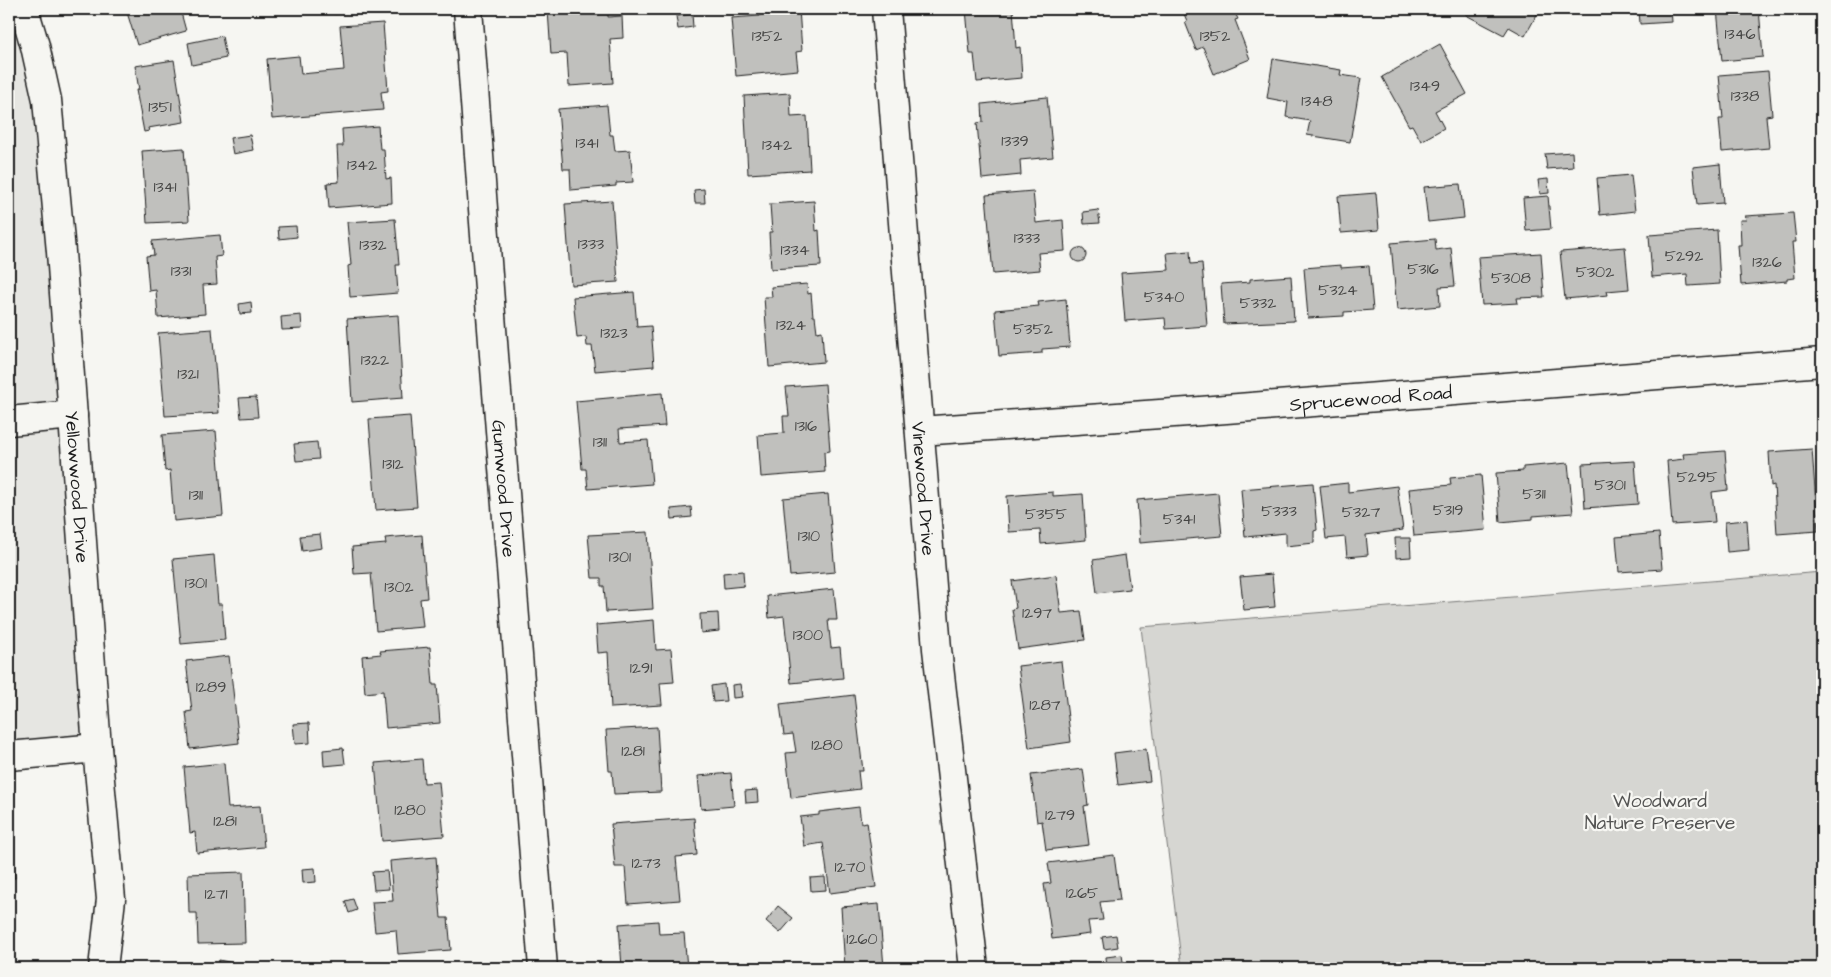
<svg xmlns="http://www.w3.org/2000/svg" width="1831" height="977" viewBox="0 0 1831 977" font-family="'Architects Daughter',sans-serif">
<rect width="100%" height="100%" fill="#f6f6f2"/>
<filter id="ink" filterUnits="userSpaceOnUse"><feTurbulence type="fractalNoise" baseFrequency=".02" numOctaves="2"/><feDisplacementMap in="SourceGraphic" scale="10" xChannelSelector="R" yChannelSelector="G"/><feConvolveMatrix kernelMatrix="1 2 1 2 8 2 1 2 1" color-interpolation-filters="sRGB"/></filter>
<g filter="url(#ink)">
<path fill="#e6e6e2" d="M9,9H32L101,747L9,755Z"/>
<path fill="#d6d6d2" stroke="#797977" d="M1822,572V968H1182L1141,627Z"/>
<path fill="#c0c0bd" stroke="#1c1c1c" d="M126,9H180L186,31L137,45Z
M333,9H384L334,14Z
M568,9H608V17L622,16L623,38L610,39L613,83L569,86L567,53L551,54L548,10Z
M759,9H799L802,51L796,52L798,70L736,76L731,18L760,16Z
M966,9H1013L1016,48L1020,47L1022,78L977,82L974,54H970Z
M1182,9H1233L1238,19L1235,20L1250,59L1214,74L1203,47L1196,50L1185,22L1187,21Z
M1469,9H1540L1525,36L1509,27L1504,35L1466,15Z
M1639,9H1671L1672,22L1640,24Z
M1717,9H1759L1763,57L1722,61Z
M692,14L693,27L678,29L676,16Z
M383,23L388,91L381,92L383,110L272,119L267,59L299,56L301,74L344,70L340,26Z
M222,36L226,58L192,65L188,43Z
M1440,44L1467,94L1435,111L1444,128L1421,141L1412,125L1409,126L1382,77Z
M1273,59L1341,70L1340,75L1361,78L1350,142L1307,135L1310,121L1286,117L1288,102L1267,98Z
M174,60L184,122L148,128L149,131L144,132L136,90H139L135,66Z
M1768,71L1772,115L1766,116L1769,148L1722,152L1719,119H1723L1719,75Z
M790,93L791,117L807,116L810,170L748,174L744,96Z
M1047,97L1053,157L1020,160L1021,175L982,179L977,123L983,122L982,104Z
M607,105L610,135H613L615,151L630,150L633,182L616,183V186L571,190L570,169H563L558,109Z
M378,126L380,149H384L386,179L391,178L392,203L329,208L327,183L339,182L337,146H343L342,129Z
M250,135L253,150L233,154L230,138Z
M184,148L189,221L147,223L142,151Z
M1572,152L1573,167L1547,169L1545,154Z
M1720,164L1723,203L1697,205L1693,167Z
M1631,175L1635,211L1600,215L1597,178Z
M1548,179L1549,193L1540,194L1538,180Z
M1460,184L1464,218L1428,222L1424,187Z
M704,189L705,203H695L694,190Z
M1033,191L1036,223L1063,220L1065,251L1038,253L1040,270L993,274L986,195Z
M1376,193L1379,230L1341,233L1338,196Z
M1548,196L1551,229L1526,231L1523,198Z
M612,201L618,282L571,285L565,204Z
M814,201L816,231L819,230L821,266L771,269L769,232H772L770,204Z
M1098,210L1100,223L1084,224L1083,212Z
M1793,213L1796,242H1792L1795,278L1787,279V281L1741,285L1738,245H1741L1740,220H1746L1745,216Z
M395,219L399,265H396L398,293L350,297L348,266L351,265L347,222Z
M296,226L297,237L279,239L278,227Z
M1717,230L1720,284L1688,286L1687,274L1652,277L1649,235Z
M220,235L222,256L215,257L217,284L203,285L205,314L158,318L156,290L149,291L146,256L154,255L152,241Z
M1435,239L1436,250L1451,248L1455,286L1439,287L1440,306L1397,310L1391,243Z
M1625,247L1629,289L1607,291L1608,295L1565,299L1560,252Z
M1072 255a7 7 0 1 1 14 0a7 7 0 1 1-14 0Z
M1190,251L1191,264L1202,263L1207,326L1166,329L1165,318L1125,321L1121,273L1169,270L1167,253Z
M1541,253L1544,297L1517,298L1518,303L1482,305L1478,257Z
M1341,265V268L1369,266L1373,310L1344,312V316L1308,318L1304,268Z
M1291,276L1294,321L1224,324L1221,284L1250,282V279Z
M807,284L808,294L811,293L813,316H815L817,332L822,331L824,362L769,367L764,297H772L771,287Z
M634,292L637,327L651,326L654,366L595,371L592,346H587L586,337L577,338L573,297Z
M1066,299L1070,347L1042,349V353L999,356L995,310L1039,306L1038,302Z
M251,302L252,313L240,314L239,304Z
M301,315L302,329L282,330L281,317Z
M398,315L403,398L352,402L347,319Z
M212,329L219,413L165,416L158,333Z
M825,384L830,451L824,452L825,472L761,477L758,435L784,433L783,416H789L786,387Z
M662,393L665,426L619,429L620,442L648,440L652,484L588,489L586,469H582L576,401Z
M256,397L258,417L241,418L239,398Z
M410,416L417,507L376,510L369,419Z
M216,431L223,516L174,521L170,470L165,471L162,435Z
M317,442L319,459L296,461L294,444Z
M1812,449L1818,531L1777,534L1774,485L1771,486L1769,452Z
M1725,451L1728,490L1712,492L1715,522L1672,525L1667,461L1684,459L1683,454Z
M1635,461L1638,504L1585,508L1582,464Z
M1568,463L1573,513L1533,516V519L1500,522L1496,473L1523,471V467Z
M1481,475L1486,530L1414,536L1409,489L1451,485L1450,478Z
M1313,483L1317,530L1314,531V543L1286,546V533L1245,537L1241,489Z
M1348,483V492L1397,486L1403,530L1366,535L1368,555L1347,557L1345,537L1326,539L1320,486Z
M1053,492V496L1083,494L1086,540L1041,544L1040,530L1009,532L1007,496Z
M1218,493L1222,536L1140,543L1137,500Z
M828,494L835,572L790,576L783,498Z
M691,507L692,517L672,519L671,509Z
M1747,520L1749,550L1727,552L1725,522Z
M648,532L653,609L606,612L604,586H601V578H592L588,535Z
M1659,533L1662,569L1619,572L1616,537Z
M320,534L322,548L302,551L300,536Z
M422,535L427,598L420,599L423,627L376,631L371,573L354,574L352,547L386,544L385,538Z
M1395,538H1410L1411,557L1396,558Z
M214,555L218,604H222L225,640L181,644L173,559Z
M1125,555L1130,589L1097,593L1093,560Z
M743,571L744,586L724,588L723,573Z
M1272,574L1275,607L1244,610L1240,577Z
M1056,575L1061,613L1081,611L1085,640L1018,649L1012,609L1016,608L1012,581Z
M834,589L837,620H828L831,648L840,647L843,678L791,683L784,616L769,618L767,596Z
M718,613L719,631L701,633L700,614Z
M654,620L656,650L671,649L674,682L660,683L662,705L611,708L608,652L598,653L596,625Z
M430,647L433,685H437L440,723L386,728L383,691L365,693L362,656L381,654L380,651Z
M229,656L239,743L190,749L186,712L192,711L186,661Z
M1061,661L1071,742L1029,748L1018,666Z
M724,684L726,701L713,702L711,686Z
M740,684L742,697L733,698L732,685Z
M854,695L863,771H858L860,789L791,798L786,753L796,752L793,734L784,735L780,704Z
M309,723L310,743L295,744L293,724Z
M657,727L661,792L614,794L612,771H609L606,730Z
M343,748L345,764L324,766L323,750Z
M1146,749L1150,781L1118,785L1114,753Z
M422,759L424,783L439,782L444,836L382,841L375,763Z
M224,763L228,808L260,806L264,847L197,853L195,832L190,833L184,767Z
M1083,769L1088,805L1084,806L1089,845L1046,850L1042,821L1037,822L1031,775Z
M731,773L734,806L701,809L698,776Z
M757,790L758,802L746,803L745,791Z
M859,807L861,823L867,822L876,887L830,893L823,843L804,846L800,817L819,815V812Z
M694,818L697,855L676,857L680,900L628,904L625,867H615L611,824Z
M9,826L15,878L9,879Z
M1114,855L1120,900L1100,902L1103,920L1088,921L1090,934L1052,939L1044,884L1051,883L1048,863Z
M436,857L441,918H448L451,950L398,954L396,930L375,932L372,902L393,901L390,861Z
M315,868L316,882L303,883L302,869Z
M387,871L389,889L374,890L372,872Z
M243,872L245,943L198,944L197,913H189L188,874Z
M825,877L826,890L811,891L810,878Z
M353,899L357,910L349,913L345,901Z
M879,904L884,968H845L841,907Z
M778,906L793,918L780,933L766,921Z
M658,921L659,934L684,933L687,968H622L619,924Z
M1116,935L1118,947L1104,949L1102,937Z
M1122,955L1124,968H1107L1106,957Z
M219,960L233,963L232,968H217Z"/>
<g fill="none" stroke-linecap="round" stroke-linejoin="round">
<g stroke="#1c1c1c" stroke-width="31">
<g id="minor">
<path id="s1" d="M24,9L35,46L47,100L61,252L97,748L111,899L103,968"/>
<path id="s2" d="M468,9L494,355L543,968"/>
<path id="s3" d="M886,9L937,649L974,968"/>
<path d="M9,421L73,415"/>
<path id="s4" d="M920,431L1188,412L1822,362"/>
<path d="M9,756L97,748"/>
</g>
</g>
<use href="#minor" stroke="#f6f6f2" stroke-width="28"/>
</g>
</g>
<g text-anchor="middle" stroke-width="4.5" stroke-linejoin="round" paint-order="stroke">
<g font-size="16" fill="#454544">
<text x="1740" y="39">1346</text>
<text x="767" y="41">1352</text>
<text x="1215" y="41">1352</text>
<text x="1425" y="91">1349</text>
<text x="1745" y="101">1338</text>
<text x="1317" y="106">1348</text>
<text x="160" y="112">1351</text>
<text x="1015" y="146">1339</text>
<text x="587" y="148">1341</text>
<text x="777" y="150">1342</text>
<text x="362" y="170">1342</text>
<text x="165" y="192">1341</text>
<text x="1027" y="243">1333</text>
<text x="591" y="249">1333</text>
<text x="373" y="250">1332</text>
<text x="795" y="255">1334</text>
<text x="1684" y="261">5292</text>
<text x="1767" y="267">1326</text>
<text x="1423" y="274">5316</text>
<text x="181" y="276">1331</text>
<text x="1595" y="277">5302</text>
<text x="1511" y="283">5308</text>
<text x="1338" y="295">5324</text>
<text x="1164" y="302">5340</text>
<text x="1258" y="308">5332</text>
<text x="791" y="330">1324</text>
<text x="1033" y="334">5352</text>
<text x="614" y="338">1323</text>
<text x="375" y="365">1322</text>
<text x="188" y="379">1321</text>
<text x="806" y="431">1316</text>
<text x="600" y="447">1311</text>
<text x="393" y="469">1312</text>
<text x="1697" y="482">5295</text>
<text x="1610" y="490">5301</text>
<text x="1534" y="499">5311</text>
<text x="196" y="500">1311</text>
<text x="1448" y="515">5319</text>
<text x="1279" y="516">5333</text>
<text x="1361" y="517">5327</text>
<text x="1046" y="519">5355</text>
<text x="1179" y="524">5341</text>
<text x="809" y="541">1310</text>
<text x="620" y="562">1301</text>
<text x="196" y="588">1301</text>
<text x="399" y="592">1302</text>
<text x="1037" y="618">1297</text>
<text x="808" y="640">1300</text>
<text x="641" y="673">1291</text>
<text x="211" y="692">1289</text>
<text x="1045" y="710">1287</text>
<text x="827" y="750">1280</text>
<text x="633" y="756">1281</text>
<text x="410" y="815">1280</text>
<text x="1060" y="820">1279</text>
<text x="225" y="826">1281</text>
<text x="646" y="868">1273</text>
<text x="850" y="872">1270</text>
<text x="1082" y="898">1265</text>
<text x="216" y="899">1271</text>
<text x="862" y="944">1260</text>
</g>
<g font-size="19" fill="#1c1c1c" stroke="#f6f6f2">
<text dy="7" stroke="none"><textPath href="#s4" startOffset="452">Sprucewood Road</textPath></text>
<text dy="7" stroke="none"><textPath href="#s1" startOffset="482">Yellowwood Drive</textPath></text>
<text dy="7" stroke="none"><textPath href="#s2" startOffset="481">Gumwood Drive</textPath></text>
<text dy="7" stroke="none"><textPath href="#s3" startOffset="481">Vinewood Drive</textPath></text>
</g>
<g font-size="19" fill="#545453" stroke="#f6f6f2">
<text x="1660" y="807">Woodward<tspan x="1660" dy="22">Nature Preserve</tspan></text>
</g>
</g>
<rect width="1831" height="977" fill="none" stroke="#f6f6f2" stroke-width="30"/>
<rect x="15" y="15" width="1801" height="947" fill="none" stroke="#1c1c1c" stroke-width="2" filter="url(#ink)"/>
</svg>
